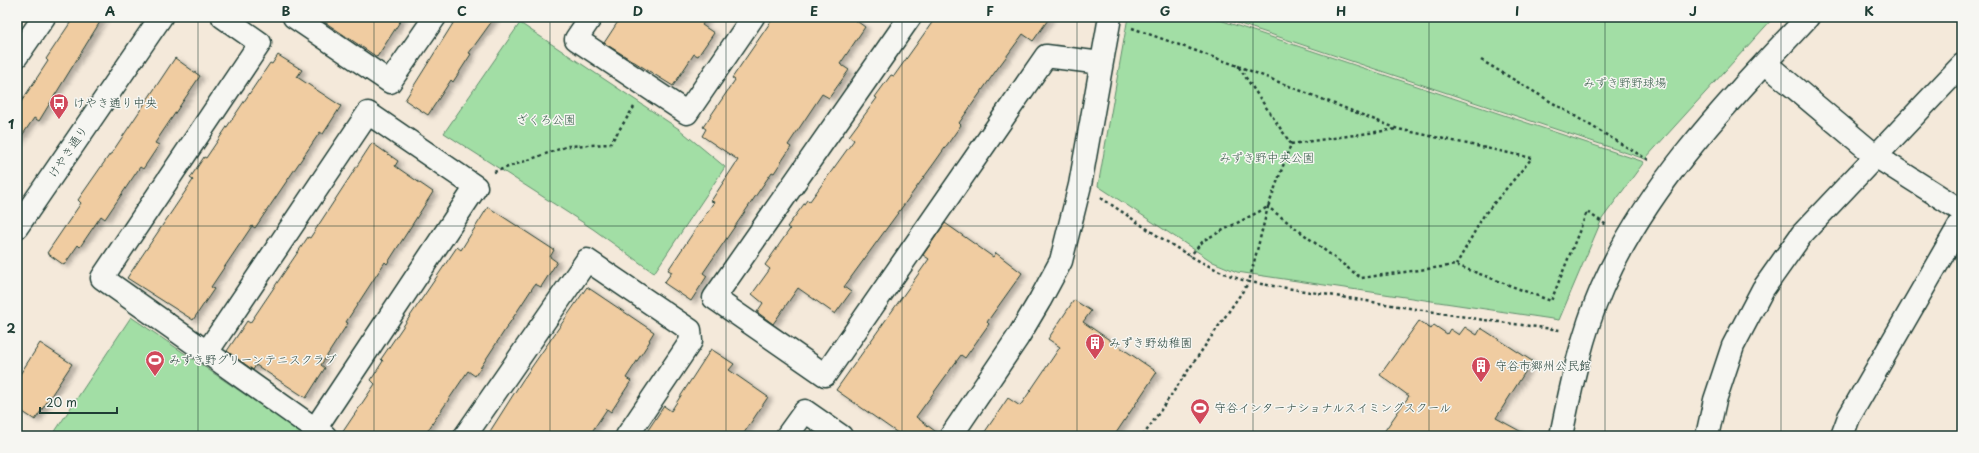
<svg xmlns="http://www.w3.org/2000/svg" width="1979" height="453" viewBox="0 0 1979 453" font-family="'Playpen Sans','Klee One',sans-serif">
<defs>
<filter id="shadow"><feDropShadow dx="4.5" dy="2.5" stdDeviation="2" flood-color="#0004"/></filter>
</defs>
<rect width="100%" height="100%" fill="#f4e9da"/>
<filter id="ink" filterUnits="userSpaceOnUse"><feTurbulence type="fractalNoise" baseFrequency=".025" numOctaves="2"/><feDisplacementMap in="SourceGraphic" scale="8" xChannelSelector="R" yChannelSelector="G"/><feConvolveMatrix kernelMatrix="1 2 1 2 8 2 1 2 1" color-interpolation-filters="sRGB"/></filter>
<g filter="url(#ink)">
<path fill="#a2dea5" stroke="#608e6c" d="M1128,17H1211L1644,162L1602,219L1559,320L1237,272L1213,262L1098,186Z
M1219,17H1774L1645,159Z
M520,23L679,129L725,167L654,273L593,229L444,133Z
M131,317L306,436H52Z"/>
<path fill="#f0cca1" stroke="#1f3d34" filter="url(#shadow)" d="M74,17H103L39,121L34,118L17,143V108L48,61L46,59Z
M317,17H403L377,57Z
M457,17H495L469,53L471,54L453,82L451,80L428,115L405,100Z
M621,17H707L702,25L714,33L698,56L694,54L673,86L604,43Z
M774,17H851L865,27L840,64L849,70L829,98L822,94L788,145L791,147L774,173L772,172L703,273L707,276L691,301L664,283L672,272L668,270L714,202L711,201L738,160L702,136L706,129L703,127L735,80L732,78Z
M936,17H1050L1033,41L1023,34L995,72L959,123L961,125L935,162L844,287L851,292L835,314L798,288L773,324L757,312L763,303L752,294L770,269L765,265L790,229L787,227L807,200L810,201L854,140L849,136L877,98L875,97L891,75L894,76Z
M278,55L302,70L297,77L341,106L323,134L320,132L255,228L252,226L211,287L214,289L193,320L127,278L193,180L190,178L204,157L206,158L270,63L272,64Z
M175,58L200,76L155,143L159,145L143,169L140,167L105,219L101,216L80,247L78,245L64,265L47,253L81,203L78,200L110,154H111Z
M372,143L398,161L395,166L433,192L387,264L385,262L346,322L348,323L321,365L325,368L306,398L256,365L253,370L227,351L247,321L250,323L308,237L310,238Z
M488,207L554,250L550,257L557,262L541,287L535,284L475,376L468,371L424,436H340L375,384L371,380L383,361L381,359L457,247L461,250Z
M945,223L993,257L996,253L1022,273L987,322L989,324L965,358L961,355L916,417L939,434V436H902L836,390L929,259L923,255Z
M587,287L654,332L649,340L650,341L626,378L631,381L611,412L607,409L589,436H487L522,381Z
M1074,300L1091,311L1083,322L1157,372L1114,436H982L1008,398L1020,406L1060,347L1048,339Z
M1419,321L1431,329L1434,325L1447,334L1450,329L1459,335L1465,327L1477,335L1481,328L1532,361L1496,418L1529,436H1381L1409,396L1380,375Z
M40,343L72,364L35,420L17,408V379Z
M711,349L734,364L729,370L768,397L742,436H644L664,406L671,411Z"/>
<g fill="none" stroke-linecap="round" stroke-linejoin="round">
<g stroke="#1f3d34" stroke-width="25">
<path id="minor" d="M223,17L260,43L102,278L325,436
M294,17L390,82L435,17
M591,17L576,39L687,113L753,17
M910,17L714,298L825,375L1046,56L1101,63
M17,56L44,17
M1765,63L1877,157L1962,211
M207,352L368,113L476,187L315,429
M465,436L587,260L690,330L691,341L627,436
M787,436L805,411L841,436
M1707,436L1715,400L1733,346L1763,289L1802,234L1962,65
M1842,436L1849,417L1962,221"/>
</g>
<g stroke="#1f3d34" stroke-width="25">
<path id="tertiary" d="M951,436L1018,337L1040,300L1061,261L1080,185L1110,17
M1561,436C1571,386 1582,334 1602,288C1648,183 1731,99 1808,17"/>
</g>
<g stroke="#1f3d34" stroke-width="25">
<path id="secondary" d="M17,227L161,17"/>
</g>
<path stroke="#1f3d34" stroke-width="2.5" stroke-dasharray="3 3" stroke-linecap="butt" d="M1132,28L1238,66L1291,144L1268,207L1204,240L1190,256
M1481,60L1650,161
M1238,66L1398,129L1532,158L1484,215L1456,265
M1291,144L1397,129
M494,172L568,146L610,144L634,107
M1101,198C1148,228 1195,266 1249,282L1268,207L1361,278L1456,265L1551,301L1587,212L1608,226
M244,436L248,431
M1143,436L1249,282L1484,320L1560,330"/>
<use href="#minor" stroke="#f6f6f2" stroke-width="22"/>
<use href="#tertiary" stroke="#f6f6f2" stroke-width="22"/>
<use href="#secondary" stroke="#f6f6f2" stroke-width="22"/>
</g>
</g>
<path fill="none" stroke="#1f3d34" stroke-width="1" stroke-opacity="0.55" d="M198,17V436M374,17V436M550,17V436M726,17V436M902,17V436M1077,17V436M1253,17V436M1429,17V436M1605,17V436M1781,17V436M17,226H1962"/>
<defs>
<g id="bus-pin" transform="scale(1)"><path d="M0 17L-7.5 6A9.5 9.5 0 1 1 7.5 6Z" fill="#d1495b" stroke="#f6f6f2"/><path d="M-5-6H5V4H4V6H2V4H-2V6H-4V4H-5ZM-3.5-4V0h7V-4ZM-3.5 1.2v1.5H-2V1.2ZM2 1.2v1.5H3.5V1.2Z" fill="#fff"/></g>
<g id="building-pin" transform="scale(1)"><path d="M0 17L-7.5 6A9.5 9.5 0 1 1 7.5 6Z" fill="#d1495b" stroke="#f6f6f2"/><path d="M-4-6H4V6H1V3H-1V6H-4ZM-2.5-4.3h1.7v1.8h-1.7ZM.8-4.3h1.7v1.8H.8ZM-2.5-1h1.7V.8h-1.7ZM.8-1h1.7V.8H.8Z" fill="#fff"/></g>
<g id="stadium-pin" transform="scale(1)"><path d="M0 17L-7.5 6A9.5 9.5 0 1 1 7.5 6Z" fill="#d1495b" stroke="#f6f6f2"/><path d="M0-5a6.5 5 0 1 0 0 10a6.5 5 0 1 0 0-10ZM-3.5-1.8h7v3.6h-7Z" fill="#fff"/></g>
</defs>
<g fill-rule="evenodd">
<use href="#bus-pin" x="59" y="103"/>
<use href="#building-pin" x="1095" y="343"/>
<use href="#stadium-pin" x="155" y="360"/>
<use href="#building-pin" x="1481" y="366"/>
<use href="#stadium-pin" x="1200" y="408"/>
</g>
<g text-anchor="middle" stroke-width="3" stroke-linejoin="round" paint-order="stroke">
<g font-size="12" fill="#395d4b" stroke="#f6f6f2">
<text x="1625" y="87">みずき野野球場</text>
<text x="546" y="124">ざくろ公園</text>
<text x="1267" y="162">みずき野中央公園</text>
</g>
<g font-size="12" fill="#1f3d34" stroke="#f6f6f2" text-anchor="start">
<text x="73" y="107">けやき通り中央</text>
<text x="1109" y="347">みずき野幼稚園</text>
<text x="169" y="364">みずき野グリーンテニスクラブ</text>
<text x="1495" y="370">守谷市郷州公民館</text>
<text x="1214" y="412">守谷インターナショナルスイミングスクール</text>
</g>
<g font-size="12" fill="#1f3d34" stroke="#f6f6f2">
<text transform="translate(68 152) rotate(-56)" y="4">けやき通り</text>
</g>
</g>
<rect width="1979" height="453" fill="none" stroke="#f6f6f2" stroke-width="44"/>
<path d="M40 407v6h77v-6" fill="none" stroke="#1f3d34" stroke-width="2"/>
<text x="46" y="407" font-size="12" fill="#1f3d34" stroke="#f6f6f2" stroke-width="3" paint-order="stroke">20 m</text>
<rect x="22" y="22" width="1935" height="409" fill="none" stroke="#1f3d34" stroke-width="1.5"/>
<g font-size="13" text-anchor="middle" font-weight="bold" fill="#1f3d34">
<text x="110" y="16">A</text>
<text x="286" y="16">B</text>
<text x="462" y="16">C</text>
<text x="638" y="16">D</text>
<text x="814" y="16">E</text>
<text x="990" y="16">F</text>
<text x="1165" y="16">G</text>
<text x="1341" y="16">H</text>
<text x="1517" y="16">I</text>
<text x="1693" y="16">J</text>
<text x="1869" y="16">K</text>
<text x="11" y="129">1</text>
<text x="11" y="333">2</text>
</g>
</svg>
